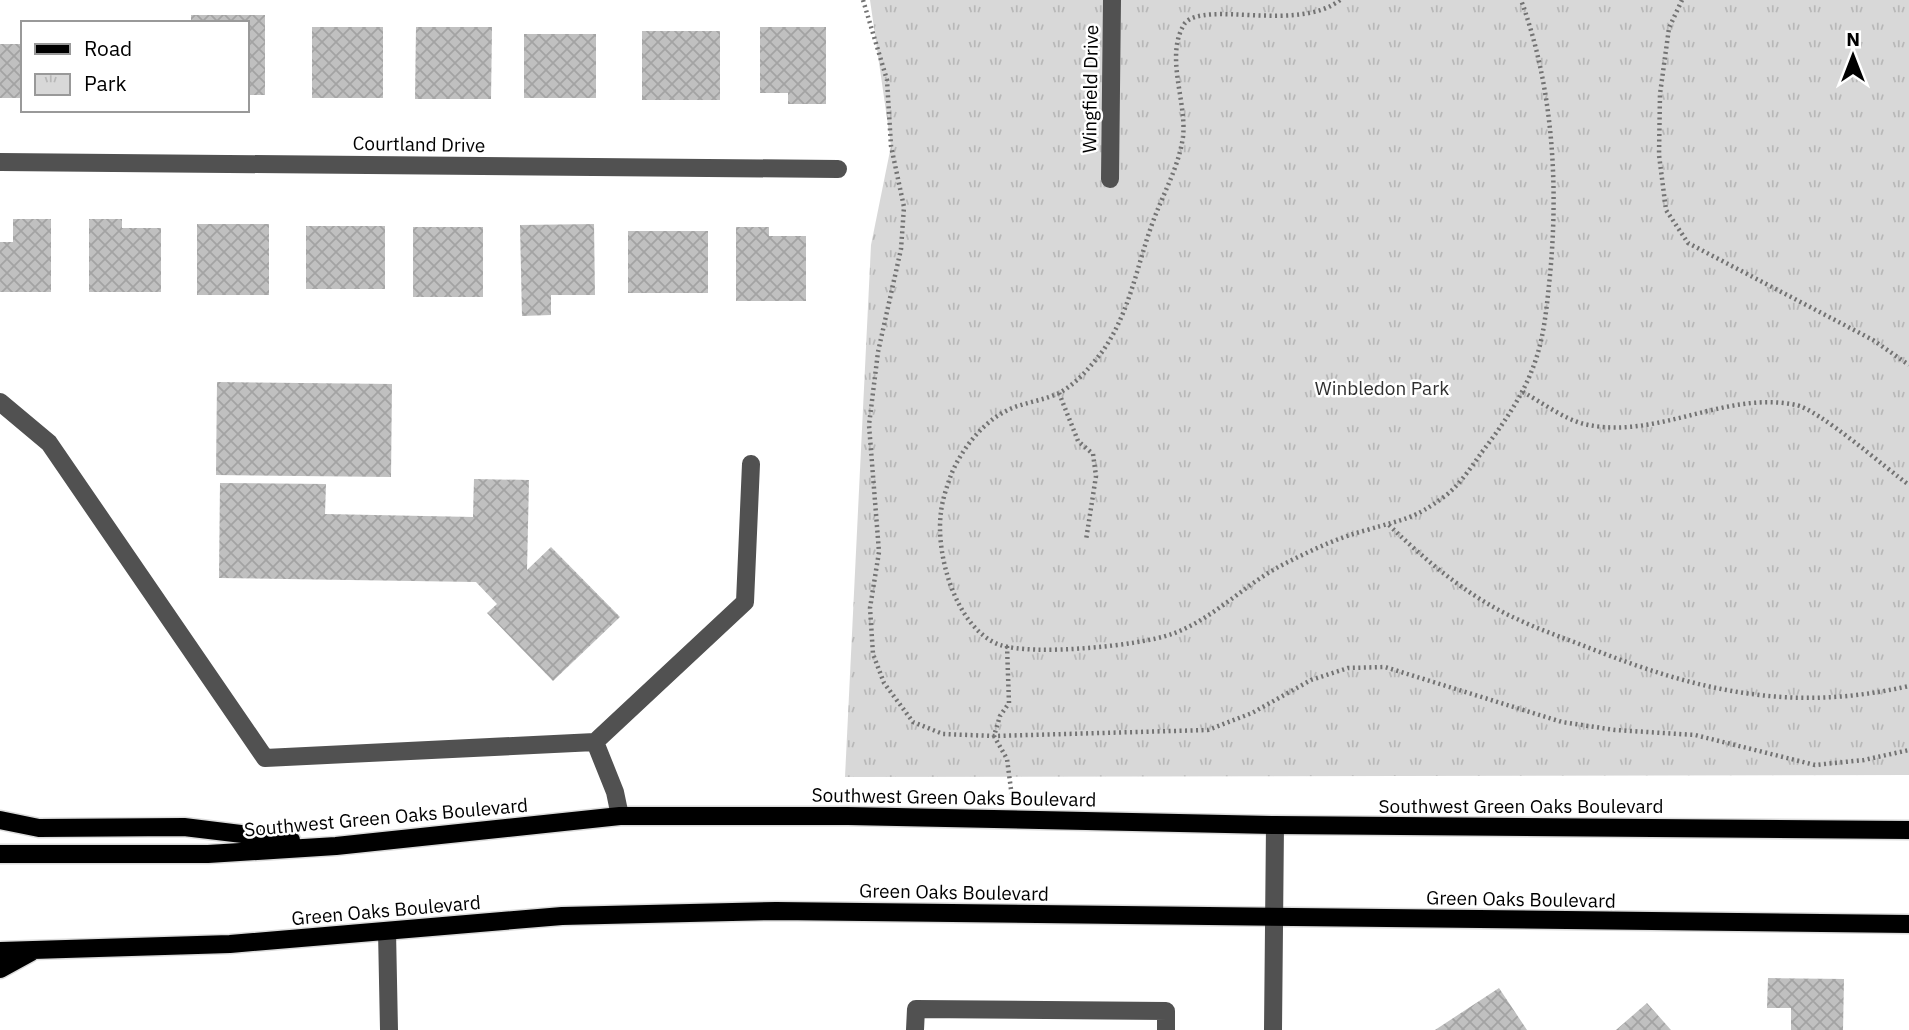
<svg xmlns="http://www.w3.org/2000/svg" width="1909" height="1030" viewBox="0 0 1909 1030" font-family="'IBM Plex Sans',sans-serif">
<defs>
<pattern id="park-tufts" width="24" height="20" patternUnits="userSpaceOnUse" patternTransform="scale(1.75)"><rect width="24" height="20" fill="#d8d8d8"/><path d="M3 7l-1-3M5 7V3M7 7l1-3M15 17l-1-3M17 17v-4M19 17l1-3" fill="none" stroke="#b8b8b8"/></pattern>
<pattern id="building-cross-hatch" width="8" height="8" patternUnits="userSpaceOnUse" patternTransform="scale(1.75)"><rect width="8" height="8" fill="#c0c0c0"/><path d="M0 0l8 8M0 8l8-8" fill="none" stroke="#a3a3a3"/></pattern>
</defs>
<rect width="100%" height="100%" fill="#fff"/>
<path fill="url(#park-tufts)" d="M870,0H1909V775L845,777L871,245L891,146Z"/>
<path fill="url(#building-cross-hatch)" d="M191,15H265V95H247V23H191Z
M312,27H383V98H312Z
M416,27H492L491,99H415Z
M760,27H826V104H788V93H760Z
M642,31H720V100H642Z
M524,34H596V98H524Z
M0,44H23V98H0Z
M13,219H51V292H0V242H13Z
M89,219H122V228H161V292H89Z
M197,224H269V295H197Z
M594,224L595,295H551V315L522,316L520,225Z
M306,226H385V289H306Z
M413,227H483V297H413Z
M736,227H769V236H806V301H736Z
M628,231H708V293H628Z
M217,382L392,384L391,477L216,475Z
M474,479L529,480L527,570L551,547L620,617L553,681L487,613L497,604L476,582L219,578L220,483L326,484L325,514L473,517Z
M1768,978L1844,979L1843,1030H1791V1008H1767Z
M1499,988L1527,1030H1435Z
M1647,1003L1671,1030H1616Z"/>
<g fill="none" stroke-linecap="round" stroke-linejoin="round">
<g stroke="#dbdbdb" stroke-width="21">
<path id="major" d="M0,820L39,828L184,827L291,840
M0,854H208L336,846L620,816H848L1275,825L1909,830
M0,951L230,944L562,916L776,911L1909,924
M0,969L31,952"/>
</g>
<path stroke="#737373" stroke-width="4.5" stroke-dasharray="2 3.5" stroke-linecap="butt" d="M863,0L887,80L891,146L904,207L901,249L878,352L869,425L879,552L870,608L873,654L884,683L913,722L943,734L994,736L1208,730L1252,713L1311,680L1348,668L1385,667L1562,722L1615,730L1695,735L1815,765L1864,760L1909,750
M1340,0C1298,33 1206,0 1185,23C1164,55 1187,101 1183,137C1178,170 1162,195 1151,227C1136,270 1129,314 1102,352C1090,367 1078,382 1061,392C1044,401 1023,402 1006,411C982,423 961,450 951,475C947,486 942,501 941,512C935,554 956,629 1000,645C1033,656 1139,646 1172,634C1214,619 1247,582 1286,563C1312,550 1339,537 1367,530C1403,519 1413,520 1445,496C1460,485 1471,467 1482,452C1501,427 1521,399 1532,370C1543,343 1546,314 1549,285C1559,191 1554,90 1521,0
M1682,0L1669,28L1660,94L1659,155L1666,210L1688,243L1873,340L1909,365
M1523,392C1541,402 1564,419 1584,424C1656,441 1725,390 1796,405C1818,409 1887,469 1909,485
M1059,393L1078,441L1093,454L1096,476L1086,540
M1389,525C1426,561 1470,598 1517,619C1540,630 1564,638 1587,647C1698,691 1790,713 1909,686
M1007,646L1009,703L1000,716L994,736L1007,759L1012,797"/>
<path stroke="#515151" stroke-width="18" d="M0,162L838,169
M1110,179L1112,0
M0,402L49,443L265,758L595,742L615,792L620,816
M595,742L745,602L751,464
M387,931L389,1030
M915,1030L916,1009L1166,1011V1030
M1273,1030L1275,825"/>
<use href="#major" stroke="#000" stroke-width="18"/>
</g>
<g text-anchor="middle" stroke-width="5" stroke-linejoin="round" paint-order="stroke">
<g font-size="19" fill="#000" stroke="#fff">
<text transform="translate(1090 89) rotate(-89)" y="7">Wingfield Drive</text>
<text transform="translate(419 144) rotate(1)" y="7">Courtland Drive</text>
<text transform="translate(954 797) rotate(1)" y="7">Southwest Green Oaks Boulevard</text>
<text x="1521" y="813">Southwest Green Oaks Boulevard</text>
<text transform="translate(386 817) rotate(-5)" y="7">Southwest Green Oaks Boulevard</text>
<text transform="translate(954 892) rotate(1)" y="7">Green Oaks Boulevard</text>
<text transform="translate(1521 899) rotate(1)" y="7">Green Oaks Boulevard</text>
<text transform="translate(386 910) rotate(-5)" y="7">Green Oaks Boulevard</text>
</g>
<g font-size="19" fill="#2f2f2f" stroke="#fff">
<text x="1382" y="395">Winbledon Park</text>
</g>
</g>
<rect x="21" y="21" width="228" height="91" fill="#ffffff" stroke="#999999" stroke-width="2"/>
<rect x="35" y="44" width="35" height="10" fill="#000000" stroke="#999999" stroke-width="2"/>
<text x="84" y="56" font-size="21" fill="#000000">Road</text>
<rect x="35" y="74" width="35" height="21" fill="url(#park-tufts)" stroke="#999999" stroke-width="2"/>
<text x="84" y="91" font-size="21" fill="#000000">Park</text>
<g transform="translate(1853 56)" stroke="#ffffff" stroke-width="5" paint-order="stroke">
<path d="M0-5L12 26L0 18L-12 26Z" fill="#000000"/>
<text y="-10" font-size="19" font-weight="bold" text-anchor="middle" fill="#000000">N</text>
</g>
</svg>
